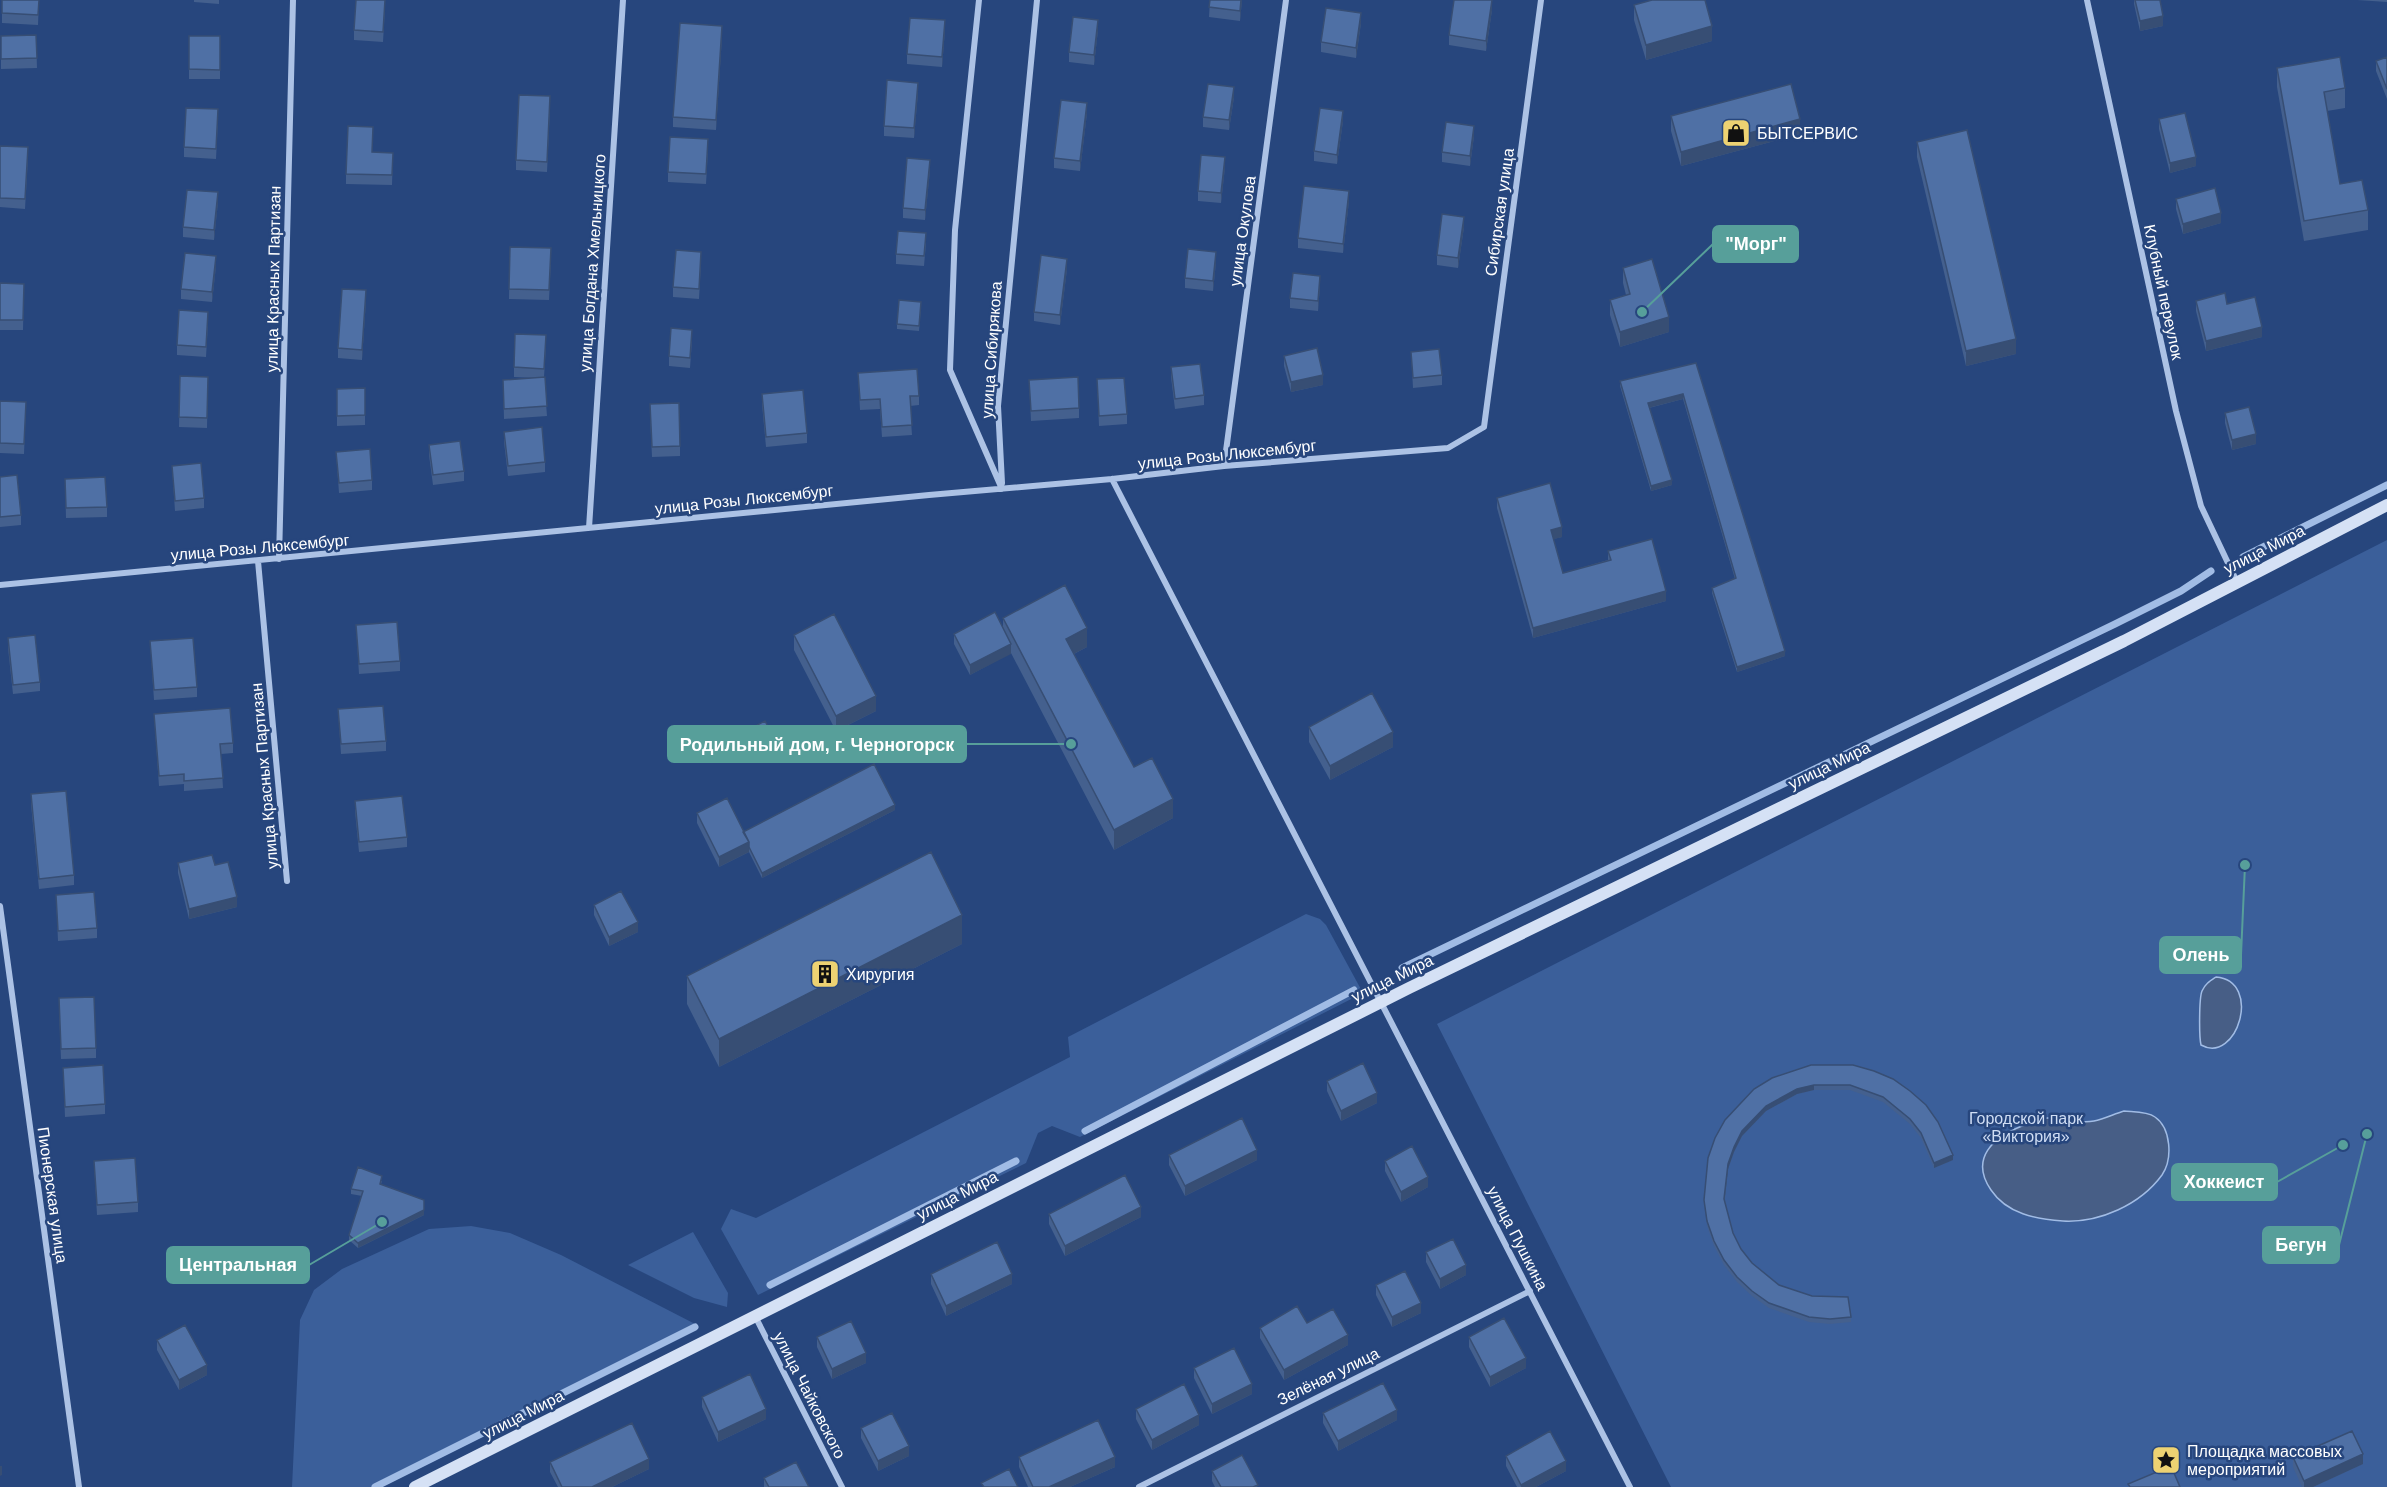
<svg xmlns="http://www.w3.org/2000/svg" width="2387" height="1487" viewBox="0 0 2387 1487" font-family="Arial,sans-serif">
<rect width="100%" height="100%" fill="#27467d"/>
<path fill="#3b5f9a" d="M2387,540V1487H1671L1437,1024Z
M1306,914L1320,919L1326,925L1363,993L1080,1137L1052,1126L1038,1133L1026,1163L758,1295L721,1229L731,1209L756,1218L1070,1057L1068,1037Z
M471,1226L510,1233L561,1255L699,1326L380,1487H292L300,1320L314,1290L342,1269L429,1229Z
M693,1232L728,1293L727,1307L694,1298L628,1265Z"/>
<path fill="#475e86" stroke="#a1bce5" stroke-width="1.5" d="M2216,977C2263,981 2237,1065 2201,1045C2199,1037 2199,998 2202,991C2205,984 2210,981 2216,977Z
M2124,1111C2133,1112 2147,1111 2155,1117C2171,1128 2173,1159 2162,1175C2140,1205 2099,1223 2063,1221C2036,1219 2007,1214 1991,1190C1969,1158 1994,1137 2022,1126C2030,1123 2040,1118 2048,1118C2064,1118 2078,1124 2094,1121C2104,1119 2114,1114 2124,1111Z"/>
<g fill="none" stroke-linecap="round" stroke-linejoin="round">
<path stroke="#a1bce5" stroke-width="7" d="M2243,557L2387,485
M1402,968L2115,624L2181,591L2211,571
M1085,1131L1354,990
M770,1285L1016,1161
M375,1487L695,1327"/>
<path stroke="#acc2e5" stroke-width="6" d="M979,0L955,230L950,370L1002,489
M2087,0L2176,411L2201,506L2237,582
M1224,466L1286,0
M1112,479L1630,1487
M1002,483L998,406L1037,0
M589,528L623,0
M279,559L293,0
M258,561L287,881
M0,585L929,495L1112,479L1224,466L1448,448L1484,427L1541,0
M0,906L79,1487
M755,1316L842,1487
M1139,1487L1530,1291"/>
<path stroke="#d5e1f5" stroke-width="12" d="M415,1487L1409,988L2124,641L2387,505"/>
</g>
<path fill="#44608e" d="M2,0H39L38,25L2,23Z
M194,0H219V4L194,2Z
M1210,0H1242L1240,21L1209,17Z
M2134,0H2160L2163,26L2140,31L2134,4Z
M2357,0H2387V2Z
M1634,5L1712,41L1646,60L1634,20Z
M385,7L383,42L354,40V30Z
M1492,10L1486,51L1449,45V35Z
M1361,23L1356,58L1321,52V42Z
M945,30L942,67L907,64V54Z
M1098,30L1094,65L1069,62V52Z
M36,35L37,68L1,69V36Z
M189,36H220V79H189Z
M722,36L716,130L673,127V117Z
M2387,57V99L2376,71V61Z
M2277,68L2345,88V108L2327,111L2340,184L2368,210V230L2304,241L2277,87Z
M918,93L914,138L884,136V126Z
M1234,97L1229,130L1203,127V117Z
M550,106L547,172L516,170V160Z
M1087,113L1080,171L1054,168V158Z
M1671,116L1800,134L1681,166L1671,131Z
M218,119L216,159L184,157V147Z
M2159,119L2196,166L2170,173L2159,129Z
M1343,121L1337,164L1314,161V151Z
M1474,136L1470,166L1442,162V152Z
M1917,142L2016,354L1966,366L1917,157Z
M0,146L28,157L25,209L0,207Z
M708,149L706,184L668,182V172Z
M372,152L393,153L392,185L346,184V174Z
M1225,167L1221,203L1198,201V191Z
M930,170L925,220L903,218V208Z
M2176,199L2221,223L2183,234L2176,209Z
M1349,201L1343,253L1298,248V238Z
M218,202L214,240L183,237V227Z
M1464,227L1458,268L1437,265V255Z
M926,243L924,266L896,264V254Z
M510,247L551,258L549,300L509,299Z
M701,262L699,299L673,297V287Z
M1216,262L1213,291L1185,288V278Z
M216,266L212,302L181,299V289Z
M1623,268L1669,332L1620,347L1610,315V300L1626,295L1623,283Z
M1067,269L1060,325L1034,321V312Z
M0,283L24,284L23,330H0Z
M1320,286L1318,311L1290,308V298Z
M366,300L362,360L338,358V348Z
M2196,301L2227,304L2262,337L2206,351L2196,311Z
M921,307L919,331L897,329V324Z
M208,322L206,357L177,355V345Z
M692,340L690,368L669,366V356Z
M546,345L544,377L547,416L504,419L503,380L536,378L514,377V367Z
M1411,352L1442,375V385L1413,388Z
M1284,356L1323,385L1291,392L1284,366Z
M1696,363L1785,656L1737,672L1712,593V588L1735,579L1683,399L1649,408L1672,485L1651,491L1620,386V381Z
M1171,367L1204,395V405L1175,409L1171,377Z
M858,373L919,396V405L910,406L912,435L882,437L880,409L860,410Z
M180,376L208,377L207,428L179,427Z
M1097,379L1127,414V424L1099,426Z
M1029,380L1079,408V418L1031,421Z
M365,388V425L337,426V389Z
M762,394L807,433V443L766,447L762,404Z
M0,401L26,402L24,454L0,453Z
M2225,413L2256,444L2232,450L2225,423Z
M650,414L680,446V456L652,457Z
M504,432L545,462V472L508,476L504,442Z
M429,445L464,471V481L433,485L429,455Z
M336,452L372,480V490L339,493Z
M172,466L204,498V508L175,511Z
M0,477L21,515V525L0,527Z
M65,479L107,507V517L66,518Z
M1497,498L1562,537L1553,539L1563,573L1608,560V551L1666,601L1533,638L1497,508Z
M1003,618L1087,647L1074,654L1134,767L1173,818L1114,850L1011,653L970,675L954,644V634L1003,628Z
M356,625L400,661V671L359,674Z
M794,635L876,711L836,731L794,650Z
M8,638L40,682V691L13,694L8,648Z
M150,641L197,687V697L154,700Z
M338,709L386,741V751L341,754Z
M154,714L233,743V753L221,754L223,788L184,791V784L159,786Z
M1309,727L1393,747L1330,780L1309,742Z
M746,731L776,747L757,757L746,736Z
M31,794L74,875V885L39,889L31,804Z
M355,801L407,837V847L359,852L355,811Z
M895,810L762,878L749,852L719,867L697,823V813L743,832Z
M178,863L215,865L237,907L189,919L178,873Z
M56,895L97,928V938L58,941Z
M594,905L638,932L609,946L594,915Z
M962,944L719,1067L687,1004V976Z
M59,1008L96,1048V1058L61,1059Z
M1853,1065L1953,1160L1934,1168L1921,1138L1910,1124L1883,1102L1850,1090H1814L1797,1094L1766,1111L1742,1136L1734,1152L1728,1169L1725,1200L1733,1233L1741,1249L1752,1263L1779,1285L1851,1317V1322L1830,1324L1809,1322L1769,1308L1752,1296L1737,1282L1724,1265L1714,1246L1707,1226L1704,1200L1725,1120Z
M63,1068L105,1104V1114L65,1117Z
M1327,1081L1377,1103L1341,1121L1327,1091Z
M1169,1155L1257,1160L1185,1196L1169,1165Z
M94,1161L138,1202V1212L97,1215Z
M1385,1161L1428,1187L1401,1202L1385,1171Z
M382,1181L381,1184L424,1215L358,1248L349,1240V1235L362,1196L351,1194V1189Z
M1049,1214L1141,1217L1065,1256L1049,1224Z
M1426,1252L1466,1275L1440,1289L1426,1262Z
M931,1274L1012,1284L946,1316L931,1284Z
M1376,1285L1421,1313L1392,1327L1376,1295Z
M1307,1323L1348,1345L1284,1380L1260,1338V1328Z
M817,1337L866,1363L832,1379L817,1347Z
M1469,1337L1526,1368L1490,1387L1469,1347Z
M157,1340L207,1375L179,1390L157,1350Z
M1194,1368L1252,1394L1212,1414L1194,1378Z
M702,1397L766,1419L718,1442L702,1407Z
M1136,1409L1199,1425L1152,1450L1136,1419Z
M1323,1413L1397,1420L1338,1451L1323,1423Z
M861,1428L909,1456L878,1471L861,1438Z
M1506,1456L1566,1471L1536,1487H1517L1506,1466Z
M1019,1457L1115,1467L1070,1487H1028L1019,1467Z
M2293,1457L2363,1464L2313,1487H2302L2293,1467Z
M550,1462L649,1469L612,1487H558L550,1472Z
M1212,1471L1258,1487H1215L1212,1481Z
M764,1478L809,1487H764Z"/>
<path fill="#374e74" d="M1241,0H1242L1240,21V11Z
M1492,0V10L1486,51V41Z
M1361,13V23L1356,58V48Z
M2163,16V26L2140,31V21Z
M945,20V30L942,67V57Z
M1098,20V30L1094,65V55Z
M722,26V36L716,130V120Z
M1712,26V41L1646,60V45Z
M918,83V93L914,138V128Z
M1234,87V97L1229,130V120Z
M1087,103V113L1080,171V161Z
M1343,111V121L1337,164V155Z
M1800,119V134L1681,166V152Z
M1474,126V136L1470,166V156Z
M1225,157V167L1221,203V193Z
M2196,157V166L2170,173V163Z
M930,160V170L925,220V210Z
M1349,191V201L1343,253V244Z
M218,192V202L214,240V230Z
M2221,213V223L2183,234V224Z
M1464,217V227L1458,268V258Z
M1216,252V262L1213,291V281Z
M216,256V266L212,302V292Z
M1067,259V269L1060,325V315Z
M1320,276V286L1318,311V301Z
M366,290V300L362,360V350Z
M1669,317V332L1620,347V332Z
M2262,327V337L2206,351V341Z
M2016,339V354L1966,366V351Z
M1323,375V385L1291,392V382Z
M1683,394V399L1648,408V403Z
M2256,434V444L2232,450V440Z
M1672,480V485L1651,491V486Z
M1562,527V537L1551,540V530Z
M1666,591V601L1533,638V628Z
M1087,628V647L1066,658V639Z
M1011,644V654L970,675V665Z
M1785,651V656L1737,672V667Z
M876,696V711L836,731V716Z
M1393,732V747L1330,780V766Z
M776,742V747L757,757V752Z
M1173,799V818L1114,850V830Z
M895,805V810L762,878V873Z
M749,842V852L719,867V857Z
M237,897V907L189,919V909Z
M962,915V944L719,1067V1039Z
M638,922V932L609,946V937Z
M1814,1085V1090L1797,1094L1766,1111L1742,1136L1734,1152L1728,1169L1724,1204L1728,1164L1734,1147L1742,1131L1766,1106L1797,1089Z
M1377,1093V1103L1341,1121V1111Z
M1257,1150V1160L1185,1196V1186Z
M1953,1155V1160L1934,1168V1163Z
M1428,1177V1187L1401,1202V1192Z
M1141,1207V1217L1065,1256V1246Z
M424,1210V1215L358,1248V1243Z
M1466,1265V1275L1440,1289V1279Z
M1012,1274V1284L946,1316V1306Z
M1421,1303V1313L1392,1327V1317Z
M1348,1335V1345L1284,1380V1370Z
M866,1353V1363L832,1379V1369Z
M1526,1358V1368L1490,1387V1377Z
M207,1365V1375L179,1390V1380Z
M1252,1384V1394L1212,1414V1404Z
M766,1409V1419L718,1442V1432Z
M1397,1410V1420L1338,1451V1441Z
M1199,1415V1425L1152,1450V1440Z
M909,1446V1456L878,1471V1461Z
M2363,1454V1464L2313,1487H2304V1481Z
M1115,1457V1467L1070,1487H1049Z
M649,1459V1469L612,1487H592Z
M1566,1461V1471L1536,1487H1521V1485Z
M0,1466H2V1475L0,1476Z"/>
<path fill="#4f70a5" stroke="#374e74" stroke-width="1.5" d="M2,0H39L38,15L2,13Z
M356,0H385L383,32L354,30Z
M1210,0H1241L1240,11L1209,7Z
M1454,0H1492L1486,41L1449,35Z
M1652,0H1705L1712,26L1646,45L1634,5Z
M2135,0H2160L2163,16L2140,21Z
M1326,8L1361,13L1356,48L1321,42Z
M1073,17L1098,20L1094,55L1069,52Z
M910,18L945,20L942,57L907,54Z
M680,23L722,26L716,120L673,117Z
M36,35L37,58L1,59V36Z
M189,36H220V70L189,69Z
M2340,57L2345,88L2324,92L2340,184L2362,180L2368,210L2304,221L2277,68Z
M2387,57V89L2376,61Z
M887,80L918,83L914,128L884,126Z
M1208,84L1234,87L1229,120L1203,117Z
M1791,84L1800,119L1681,152L1671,116Z
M519,95L550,96L547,162L516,160Z
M1061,100L1087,103L1080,161L1054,158Z
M186,108L218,109L216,149L184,147Z
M1320,108L1343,111L1337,155L1314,151Z
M2185,113L2196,157L2170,163L2159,119Z
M1446,122L1474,126L1470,156L1442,152Z
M348,126L373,127L372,152L393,153L392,175L346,174Z
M1967,130L2016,339L1966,351L1917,142Z
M670,137L708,139L706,174L668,172Z
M0,146L28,147L25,199L0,198Z
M1201,155L1225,157L1221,193L1198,191Z
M907,158L930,160L925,210L903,208Z
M1304,186L1349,191L1343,244L1298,238Z
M2215,188L2221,213L2183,224L2176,199Z
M187,190L218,192L214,230L183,227Z
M1442,214L1464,217L1458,258L1437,255Z
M898,231L926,233L924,256L896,254Z
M510,247L551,248L549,290L509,289Z
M1188,249L1216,252L1213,281L1185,278Z
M676,250L701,252L699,289L673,287Z
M185,253L216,256L212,292L181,289Z
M1041,255L1067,259L1060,315L1034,312Z
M1652,259L1669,317L1620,332L1610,300L1630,294L1623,268Z
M1293,273L1320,276L1318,301L1290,298Z
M0,283L24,284L23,320H0Z
M342,289L366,290L362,350L338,348Z
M2225,293L2227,304L2255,297L2262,327L2206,341L2196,301Z
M899,300L921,302L919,326L897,324Z
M179,310L208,312L206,347L177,345Z
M671,328L692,330L690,358L669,356Z
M515,334L546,335L544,369L514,367Z
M1317,348L1323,375L1291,382L1284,356Z
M1439,349L1442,375L1413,378L1411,352Z
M1696,363L1785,651L1737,667L1712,588L1736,578L1683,394L1648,403L1672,480L1651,486L1620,381Z
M1200,364L1204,395L1175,399L1171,367Z
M917,369L919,396H910L912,425L882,427L880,399L860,400L858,373Z
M180,376L208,377L207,418L179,417Z
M545,377L547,406L504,409L503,380Z
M1078,377L1079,408L1031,411L1029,380Z
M1124,378L1127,414L1099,416L1097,379Z
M365,388V415L337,416V389Z
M803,390L807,433L766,437L762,394Z
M0,401L26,402L24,444L0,443Z
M679,403L680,446L652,447L650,404Z
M2249,407L2256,434L2232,440L2225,413Z
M542,427L545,462L508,466L504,432Z
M460,441L464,471L433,475L429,445Z
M370,449L372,480L339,483L336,452Z
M201,463L204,498L175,501L172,466Z
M17,475L21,515L0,517V477Z
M105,477L107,507L66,508L65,479Z
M1550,483L1562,527L1551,530L1563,573L1611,560L1608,551L1652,539L1666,591L1533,628L1497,498Z
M1065,585L1087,628L1066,639L1134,767L1152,758L1173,799L1114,830L1003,618Z
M995,612L1011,644L970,665L954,634Z
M834,614L876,696L836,716L794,635Z
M397,622L400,661L359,664L356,625Z
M35,635L40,682L13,685L8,638Z
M193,638L197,687L154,690L150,641Z
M1372,693L1393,732L1330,766L1309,727Z
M383,706L386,741L341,744L338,709Z
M230,708L233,743L220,744L223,778L184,781V774L159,776L154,714Z
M765,721L776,742L757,752L746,731Z
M874,764L895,805L762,873L749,847V842L743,832Z
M66,791L74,875L39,879L31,794Z
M402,796L407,837L359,842L355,801Z
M727,798L749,842L719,857L697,813Z
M931,852L962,915L719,1039L687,976Z
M212,855L215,865L228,862L237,897L189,909L178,863Z
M621,891L638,922L609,937L594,905Z
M94,892L97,928L58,931L56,895Z
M94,997L96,1048L61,1049L59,998Z
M1363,1063L1377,1093L1341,1111L1327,1081Z
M103,1065L105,1104L65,1107L63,1068Z
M1811,1065H1853L1874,1071L1893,1079L1910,1091L1926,1105L1938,1122L1953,1155L1934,1163L1921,1133L1910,1119L1883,1097L1850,1085H1814L1797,1089L1766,1106L1742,1131L1734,1147L1728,1164L1724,1199L1733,1233L1741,1249L1752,1263L1779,1285L1812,1296L1848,1297L1851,1317L1830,1319L1809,1317L1769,1303L1752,1291L1737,1277L1724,1260L1714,1241L1707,1221L1704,1200L1708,1158L1715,1138L1725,1120L1754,1089L1772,1078Z
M1242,1118L1257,1150L1185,1186L1169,1155Z
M1412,1146L1428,1177L1401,1192L1385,1161Z
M135,1158L138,1202L97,1205L94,1161Z
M358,1167L382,1176L380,1184L424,1200V1210L358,1243L349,1235L363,1191L351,1189Z
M1125,1175L1141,1207L1065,1246L1049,1214Z
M1453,1239L1466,1265L1440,1279L1426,1252Z
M997,1242L1012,1274L946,1306L931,1274Z
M1405,1271L1421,1303L1392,1317L1376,1285Z
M1297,1306L1307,1323L1333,1309L1348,1335L1284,1370L1260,1328Z
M1504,1318L1526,1358L1490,1377L1469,1337Z
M851,1321L866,1353L832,1369L817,1337Z
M185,1325L207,1365L179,1380L157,1340Z
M1234,1348L1252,1384L1212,1404L1194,1368Z
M750,1374L766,1409L718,1432L702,1397Z
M1383,1383L1397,1410L1338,1441L1323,1413Z
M1184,1384L1199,1415L1152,1440L1136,1409Z
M892,1413L909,1446L878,1461L861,1428Z
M1098,1420L1115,1457L1049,1487H1033L1019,1457Z
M632,1423L649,1459L592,1487H562L550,1462Z
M1550,1431L1566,1461L1521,1485L1506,1456Z
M2352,1431L2363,1454L2304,1481L2293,1457Z
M1242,1455L1258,1485L1253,1487H1221L1212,1471Z
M796,1462L809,1487H769L764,1478Z
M2171,1466L2180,1487H2130L2128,1484Z
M1009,1469L1018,1487H984L981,1483Z"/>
<defs>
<g id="shop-square" transform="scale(1.5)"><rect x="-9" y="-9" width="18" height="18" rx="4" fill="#edd272" stroke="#27467d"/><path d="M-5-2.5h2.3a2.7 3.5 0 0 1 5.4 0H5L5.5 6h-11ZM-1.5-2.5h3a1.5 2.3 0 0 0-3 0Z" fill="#111"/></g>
<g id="building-square" transform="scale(1.5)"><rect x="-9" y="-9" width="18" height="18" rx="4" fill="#edd272" stroke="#27467d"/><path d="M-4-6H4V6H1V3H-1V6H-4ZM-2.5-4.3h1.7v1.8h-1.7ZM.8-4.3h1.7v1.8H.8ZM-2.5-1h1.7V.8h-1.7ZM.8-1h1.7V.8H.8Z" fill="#111"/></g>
<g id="sight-square" transform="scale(1.5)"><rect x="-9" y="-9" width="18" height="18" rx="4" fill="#edd272" stroke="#27467d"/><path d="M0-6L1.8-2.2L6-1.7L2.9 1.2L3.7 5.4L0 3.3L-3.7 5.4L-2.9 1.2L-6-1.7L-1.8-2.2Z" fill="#111"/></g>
</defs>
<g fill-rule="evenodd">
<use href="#shop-square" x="1736" y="133"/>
<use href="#building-square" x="825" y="974"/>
<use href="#sight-square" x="2166" y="1460"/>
</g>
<g text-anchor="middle" stroke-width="5" stroke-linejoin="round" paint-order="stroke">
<g font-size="16" fill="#fff" stroke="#27467d" text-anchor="start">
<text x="1757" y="139">БЫТСЕРВИС</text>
<text x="846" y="980">Хирургия</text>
<text x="2187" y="1457">Площадка массовых<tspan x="2187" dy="18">мероприятий</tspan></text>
</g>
<g font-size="16" fill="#fff" stroke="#27467d">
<text transform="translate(1499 212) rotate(-82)" y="6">Сибирская улица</text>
<text transform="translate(1242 231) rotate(-82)" y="6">улица Окулова</text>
<text transform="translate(592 263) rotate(-86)" y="6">улица Богдана Хмельницкого</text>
<text transform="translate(273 279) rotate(-89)" y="6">улица Красных Партизан</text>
<text transform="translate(2164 292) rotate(78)" y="6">Клубный переулок</text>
<text transform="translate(991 350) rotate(-86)" y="6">улица Сибирякова</text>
<text transform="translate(1227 454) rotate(-6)" y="6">улица Розы Люксембург</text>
<text transform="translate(744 499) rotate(-6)" y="6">улица Розы Люксембург</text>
<text transform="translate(260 547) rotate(-5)" y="6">улица Розы Люксембург</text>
<text transform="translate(2264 549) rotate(-27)" y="6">улица Мира</text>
<text transform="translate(1829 765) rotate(-26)" y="6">улица Мира</text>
<text transform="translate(264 776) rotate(-95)" y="6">улица Красных Партизан</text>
<text transform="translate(1392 978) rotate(-26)" y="6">улица Мира</text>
<text transform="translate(53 1195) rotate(82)" y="6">Пионерская улица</text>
<text transform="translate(957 1195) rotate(-27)" y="6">улица Мира</text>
<text transform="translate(1518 1238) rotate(63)" y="6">улица Пушкина</text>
<text transform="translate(1328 1376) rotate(-26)" y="6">Зелёная улица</text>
<text transform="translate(810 1395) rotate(63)" y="6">улица Чайковского</text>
<text transform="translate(523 1414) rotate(-27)" y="6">улица Мира</text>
</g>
<g font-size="16" fill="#cfddf4" stroke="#27467d">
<text x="2026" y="1124">Городской парк<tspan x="2026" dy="18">«Виктория»</tspan></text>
</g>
</g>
<path fill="none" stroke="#579f9a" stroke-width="2" d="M1642 312L1713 244M1071 744L966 744M2245 865L2241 955M2343 1145L2277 1182M2367 1134L2339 1245M382 1222L309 1265"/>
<g fill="#579f9a" stroke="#27467d" stroke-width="2">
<circle cx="1642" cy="312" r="6"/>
<circle cx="1071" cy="744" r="6"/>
<circle cx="2245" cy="865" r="6"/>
<circle cx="2343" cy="1145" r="6"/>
<circle cx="2367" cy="1134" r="6"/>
<circle cx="382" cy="1222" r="6"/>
</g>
<g fill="#579f9a" stroke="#579f9a" stroke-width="2">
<rect x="1713" y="226" width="85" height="36" rx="6"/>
<rect x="668" y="726" width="298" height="36" rx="6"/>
<rect x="2160" y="937" width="81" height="36" rx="6"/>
<rect x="2172" y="1164" width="105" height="36" rx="6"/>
<rect x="2263" y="1227" width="76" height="36" rx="6"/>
<rect x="167" y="1247" width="142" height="36" rx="6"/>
</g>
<g font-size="18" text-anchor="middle" font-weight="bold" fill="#fff">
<text x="1756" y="250">"Морг"</text>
<text x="817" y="751">Родильный дом, г. Черногорск</text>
<text x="2201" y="961">Олень</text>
<text x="2224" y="1188">Хоккеист</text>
<text x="2301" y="1251">Бегун</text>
<text x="238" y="1271">Центральная</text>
</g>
</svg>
